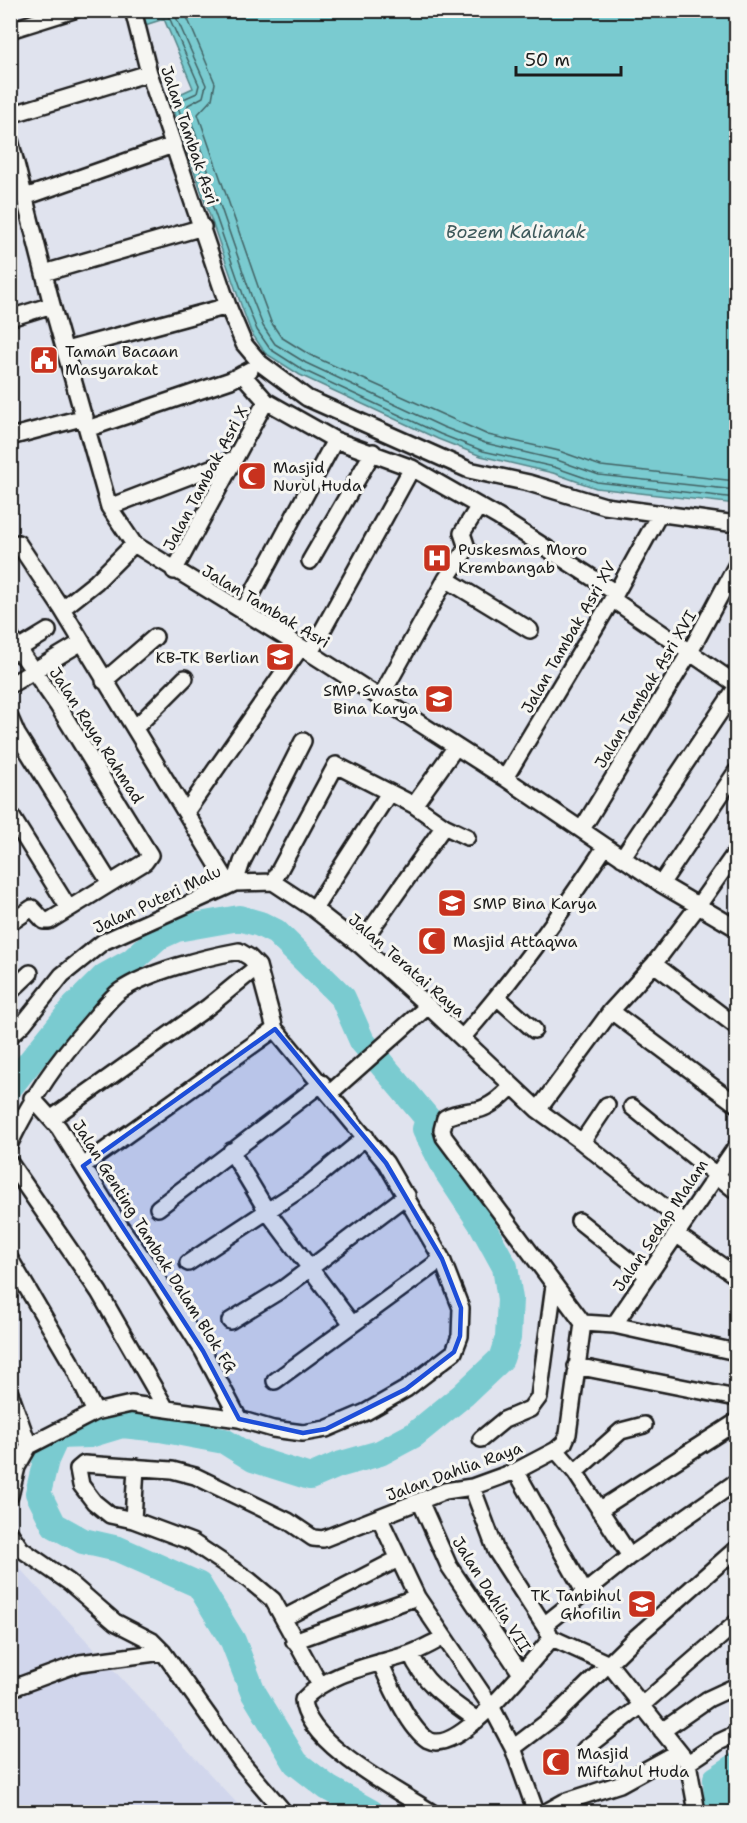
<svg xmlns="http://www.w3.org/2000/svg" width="747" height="1823" viewBox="0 0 747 1823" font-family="'Shantell Sans',sans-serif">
<rect width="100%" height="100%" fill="#e0e3ee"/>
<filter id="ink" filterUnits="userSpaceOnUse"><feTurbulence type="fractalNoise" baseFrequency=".0167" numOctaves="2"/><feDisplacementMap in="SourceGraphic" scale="12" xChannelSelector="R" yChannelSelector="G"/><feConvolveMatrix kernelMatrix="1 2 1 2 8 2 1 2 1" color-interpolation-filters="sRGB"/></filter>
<g filter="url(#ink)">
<path fill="#d1d6ec" d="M11,1559L245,1812H11Z"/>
<path fill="#7acbd0" stroke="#548588" stroke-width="1.5" d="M142,11H736V504L596,488L553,473L481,456L438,439L300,375L265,353L251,332L240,302L169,99L193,88L164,19L145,25Z"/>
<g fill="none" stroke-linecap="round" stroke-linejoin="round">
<path stroke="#426264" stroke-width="1.5" d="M148,10L151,16L163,13L169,17L199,85L197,93L179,101L177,104L245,300L257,330L270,349L303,370L440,434L483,451L554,467L597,482L736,498
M173,10L206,85L203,97L188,105L187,109L252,298L263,326L275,344L306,363L443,427L485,443L557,460L599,475L736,490
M184,10L215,83L212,99L198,114L261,295L271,322L281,337L310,355L488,435L559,451L601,466L736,481"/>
<path stroke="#7acbd0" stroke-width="26" d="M10,1087L74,1007L105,976L132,961L157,938L177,929L239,918L260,924L276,932L332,987L343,998L362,1041L428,1119L425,1129L447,1172L482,1225L505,1267L510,1299L508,1338L501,1359L463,1395L414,1435L380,1453L338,1465L310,1477L253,1459L224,1441L160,1429L122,1425L89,1435L57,1436L46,1460L38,1493L54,1525L83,1541L118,1549L199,1585L233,1641L253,1692L296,1763L328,1788L371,1812
M717,1812L716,1779L736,1766"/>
<g stroke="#1c1c1c" stroke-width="20">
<path id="minor" d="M133,10L149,73L228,306L244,344L260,363L307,398L469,470L529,483L605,506L736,524
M10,30L74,10
M10,115L149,73
M10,140L52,305L109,507L134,544L301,647L505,778L661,884L736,928
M25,197L173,145
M44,273L203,227
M10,318L52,305
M66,350L228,306
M242,374L266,401L335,440L412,468L498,517L616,593
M87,429L231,380L250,370
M10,437L85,417
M109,507L234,459
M18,543L62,609L229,884
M310,561L373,452
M174,571L266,401
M446,579L530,630
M612,599L736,684
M62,609L96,582L134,544
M243,611L335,440
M10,637L58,706L150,855L145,862L49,921H44L32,908L10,923
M310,653L412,468
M10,654L48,631
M104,681L155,637
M10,685L82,642
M380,698L446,579L467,548L462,533L479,506
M10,718L17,734L110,883
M135,728L185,678
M505,778L616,593L660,513
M414,805L455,748
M186,812L301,647
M10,814L68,907
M582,829L690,652L736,566
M622,858L736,688
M273,882L336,765L414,805L444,826L467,837
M235,883L273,882L314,909L360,945L428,1006L538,1110L582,1142L683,1222
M661,884L736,772
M314,909L389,793
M360,945L444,826
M654,964L736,1026
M10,992L30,973
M498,998L534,1030
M611,1011L736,1104
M10,1036L23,1024L62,975L103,942L235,883L242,862L303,741
M462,1038C515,978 561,914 605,847
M512,1086C503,1096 491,1107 477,1110C466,1112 455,1112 445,1118L442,1130L444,1137L583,1323
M330,1093L428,1006
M32,1098L59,1128L120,1226L154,1274L203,1351L239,1419
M632,1107L736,1191
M538,1110L611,1011L654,964L695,910L736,852
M52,1118L208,1007L258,966
M582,1142L607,1105
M10,1143C34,1094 56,1062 92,1021C101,1011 110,998 120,991C147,972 206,957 239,951L249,957L258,966L275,1029L386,1163L442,1259L461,1308L460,1336L454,1352L406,1389L366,1412L326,1429L303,1433L273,1429L239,1419L131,1404L95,1412L29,1446L17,1467L10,1496
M231,1151L267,1211L352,1324
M10,1163L99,1292L165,1407
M83,1166L275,1029
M158,1208L322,1083
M579,1221L647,1275
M676,1234L736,1276
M10,1259L73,1366L95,1412
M188,1263L310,1183L366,1137
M230,1321L284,1288L407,1195
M583,1323L614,1325L736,1352
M614,1325L736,1147
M576,1366L736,1398
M275,1381L442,1259
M10,1393L29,1446
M481,1439L504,1420L530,1409L539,1397L554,1285
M556,1450L575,1472L630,1556
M516,1471L585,1593
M575,1472L621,1431L644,1425
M472,1487L496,1551L549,1633
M420,1501L449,1566L520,1672
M599,1510L736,1422
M380,1519L417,1597L492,1708L513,1748L536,1812
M133,1520L136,1467
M10,1533L21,1549L69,1582L115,1622L152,1641L163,1652L242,1763L284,1812
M284,1618L398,1559
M544,1625L630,1556L736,1482
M552,1638L609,1664L688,1763L697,1812
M294,1641L417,1597
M411,1654C424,1685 451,1701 477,1720
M380,1662C389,1682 409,1729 428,1740C460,1757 533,1658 552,1638
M320,1685L273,1600L249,1580L192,1542L133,1520L110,1515L94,1502L81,1485L78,1469L84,1464L172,1470L195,1476L288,1521L313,1538L323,1539L445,1491L472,1487L516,1471L556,1450L564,1443L568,1434L583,1323
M10,1689L80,1663L163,1652
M662,1731L708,1699L736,1686
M513,1748L555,1716L634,1639L736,1549
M585,1749L642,1705L736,1623
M688,1763L719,1742L736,1734
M431,1812C397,1790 306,1744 303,1700C328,1672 375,1665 409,1654C421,1650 432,1643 443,1638
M546,1812L564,1802L620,1784L678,1752"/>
</g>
<use href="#minor" stroke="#f6f6f2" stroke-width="15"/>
</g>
</g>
<path fill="#1d4ed8" fill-opacity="0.2" stroke="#1d4ed8" stroke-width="4.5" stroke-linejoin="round" d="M275,1029L386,1163L442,1259L461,1308L460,1336L454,1352L406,1389L326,1429L303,1433L239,1419L203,1351L83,1166Z"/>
<defs>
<g id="civic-square" transform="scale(1.5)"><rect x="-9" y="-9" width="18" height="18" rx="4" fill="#c8321e" stroke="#f6f6f2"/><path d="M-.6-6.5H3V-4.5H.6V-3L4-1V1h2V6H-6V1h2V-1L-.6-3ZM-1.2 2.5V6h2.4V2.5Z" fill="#fff"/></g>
<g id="mosque-square" transform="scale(1.5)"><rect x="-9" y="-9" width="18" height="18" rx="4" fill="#c8321e" stroke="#f6f6f2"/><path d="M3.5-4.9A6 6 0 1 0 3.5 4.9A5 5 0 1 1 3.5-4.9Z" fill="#fff"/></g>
<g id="hospital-square" transform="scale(1.5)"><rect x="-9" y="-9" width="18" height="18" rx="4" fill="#c8321e" stroke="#f6f6f2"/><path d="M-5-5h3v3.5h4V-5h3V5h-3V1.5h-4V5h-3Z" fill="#fff"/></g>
<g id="school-square" transform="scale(1.5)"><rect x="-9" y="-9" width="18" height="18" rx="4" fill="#c8321e" stroke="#f6f6f2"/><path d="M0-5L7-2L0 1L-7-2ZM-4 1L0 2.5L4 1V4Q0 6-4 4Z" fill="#fff"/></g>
</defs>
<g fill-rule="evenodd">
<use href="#civic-square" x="44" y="360"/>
<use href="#mosque-square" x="252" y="476"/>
<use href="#hospital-square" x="437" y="558"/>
<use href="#school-square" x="280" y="657"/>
<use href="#school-square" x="439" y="699"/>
<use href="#school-square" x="452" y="903"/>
<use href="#mosque-square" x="432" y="941"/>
<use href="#school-square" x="642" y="1604"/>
<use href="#mosque-square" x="556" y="1762"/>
</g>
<g text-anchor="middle" stroke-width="6" stroke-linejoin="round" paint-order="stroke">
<g font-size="16" fill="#1c1c1c" stroke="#f6f6f2">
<text transform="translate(190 135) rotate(71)" y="6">Jalan Tambak Asri</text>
<text transform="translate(205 478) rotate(-62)" y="6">Jalan Tambak Asri X</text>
<text transform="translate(266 606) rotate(31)" y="6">Jalan Tambak Asri</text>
<text transform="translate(568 637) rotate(-60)" y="6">Jalan Tambak Asri XV</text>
<text transform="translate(645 689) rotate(-59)" y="6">Jalan Tambak Asri XVI</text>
<text transform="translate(97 735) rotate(57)" y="6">Jalan Raya Rahmad</text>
<text transform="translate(157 899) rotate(-25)" y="6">Jalan Puteri Malu</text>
<text transform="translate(407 965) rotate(41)" y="6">Jalan Teratai Raya</text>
<text transform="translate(660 1225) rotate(-56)" y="6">Jalan Sedap Malam</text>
<text transform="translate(155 1246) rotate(58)" y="6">Jalan Genting Tambak Dalam Blok FG</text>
<text transform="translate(454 1471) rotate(-20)" y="6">Jalan Dahlia Raya</text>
<text transform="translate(492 1594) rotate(58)" y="6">Jalan Dahlia VII</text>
</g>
<g font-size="16" fill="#1c1c1c" stroke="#f6f6f2" text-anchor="start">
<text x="65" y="357">Taman Bacaan<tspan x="65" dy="18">Masyarakat</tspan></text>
<text x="273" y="473">Masjid<tspan x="273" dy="18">Nurul Huda</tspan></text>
<text x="458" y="555">Puskesmas Moro<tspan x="458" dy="18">Krembangab</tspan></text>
<text x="259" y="663" text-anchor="end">KB-TK Berlian</text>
<text x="418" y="696" text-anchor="end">SMP Swasta<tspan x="418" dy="18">Bina Karya</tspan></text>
<text x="473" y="909">SMP Bina Karya</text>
<text x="453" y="947">Masjid Attaqwa</text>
<text x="621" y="1601" text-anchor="end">TK Tanbihul<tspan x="621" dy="18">Ghofilin</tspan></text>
<text x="577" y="1759">Masjid<tspan x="577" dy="18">Miftahul Huda</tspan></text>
</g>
<g font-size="18" font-style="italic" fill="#3d595b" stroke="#f6f6f2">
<text x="516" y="238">Bozem Kalianak</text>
</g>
</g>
<rect width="747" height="1823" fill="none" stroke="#f6f6f2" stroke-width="36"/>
<rect x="18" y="18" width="711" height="1787" fill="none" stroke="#1c1c1c" stroke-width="2" filter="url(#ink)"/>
<path d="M516 66v9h105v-9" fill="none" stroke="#1c1c1c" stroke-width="3"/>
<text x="525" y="66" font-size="18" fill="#1c1c1c" stroke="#f6f6f2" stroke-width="4.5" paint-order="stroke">50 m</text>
</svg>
